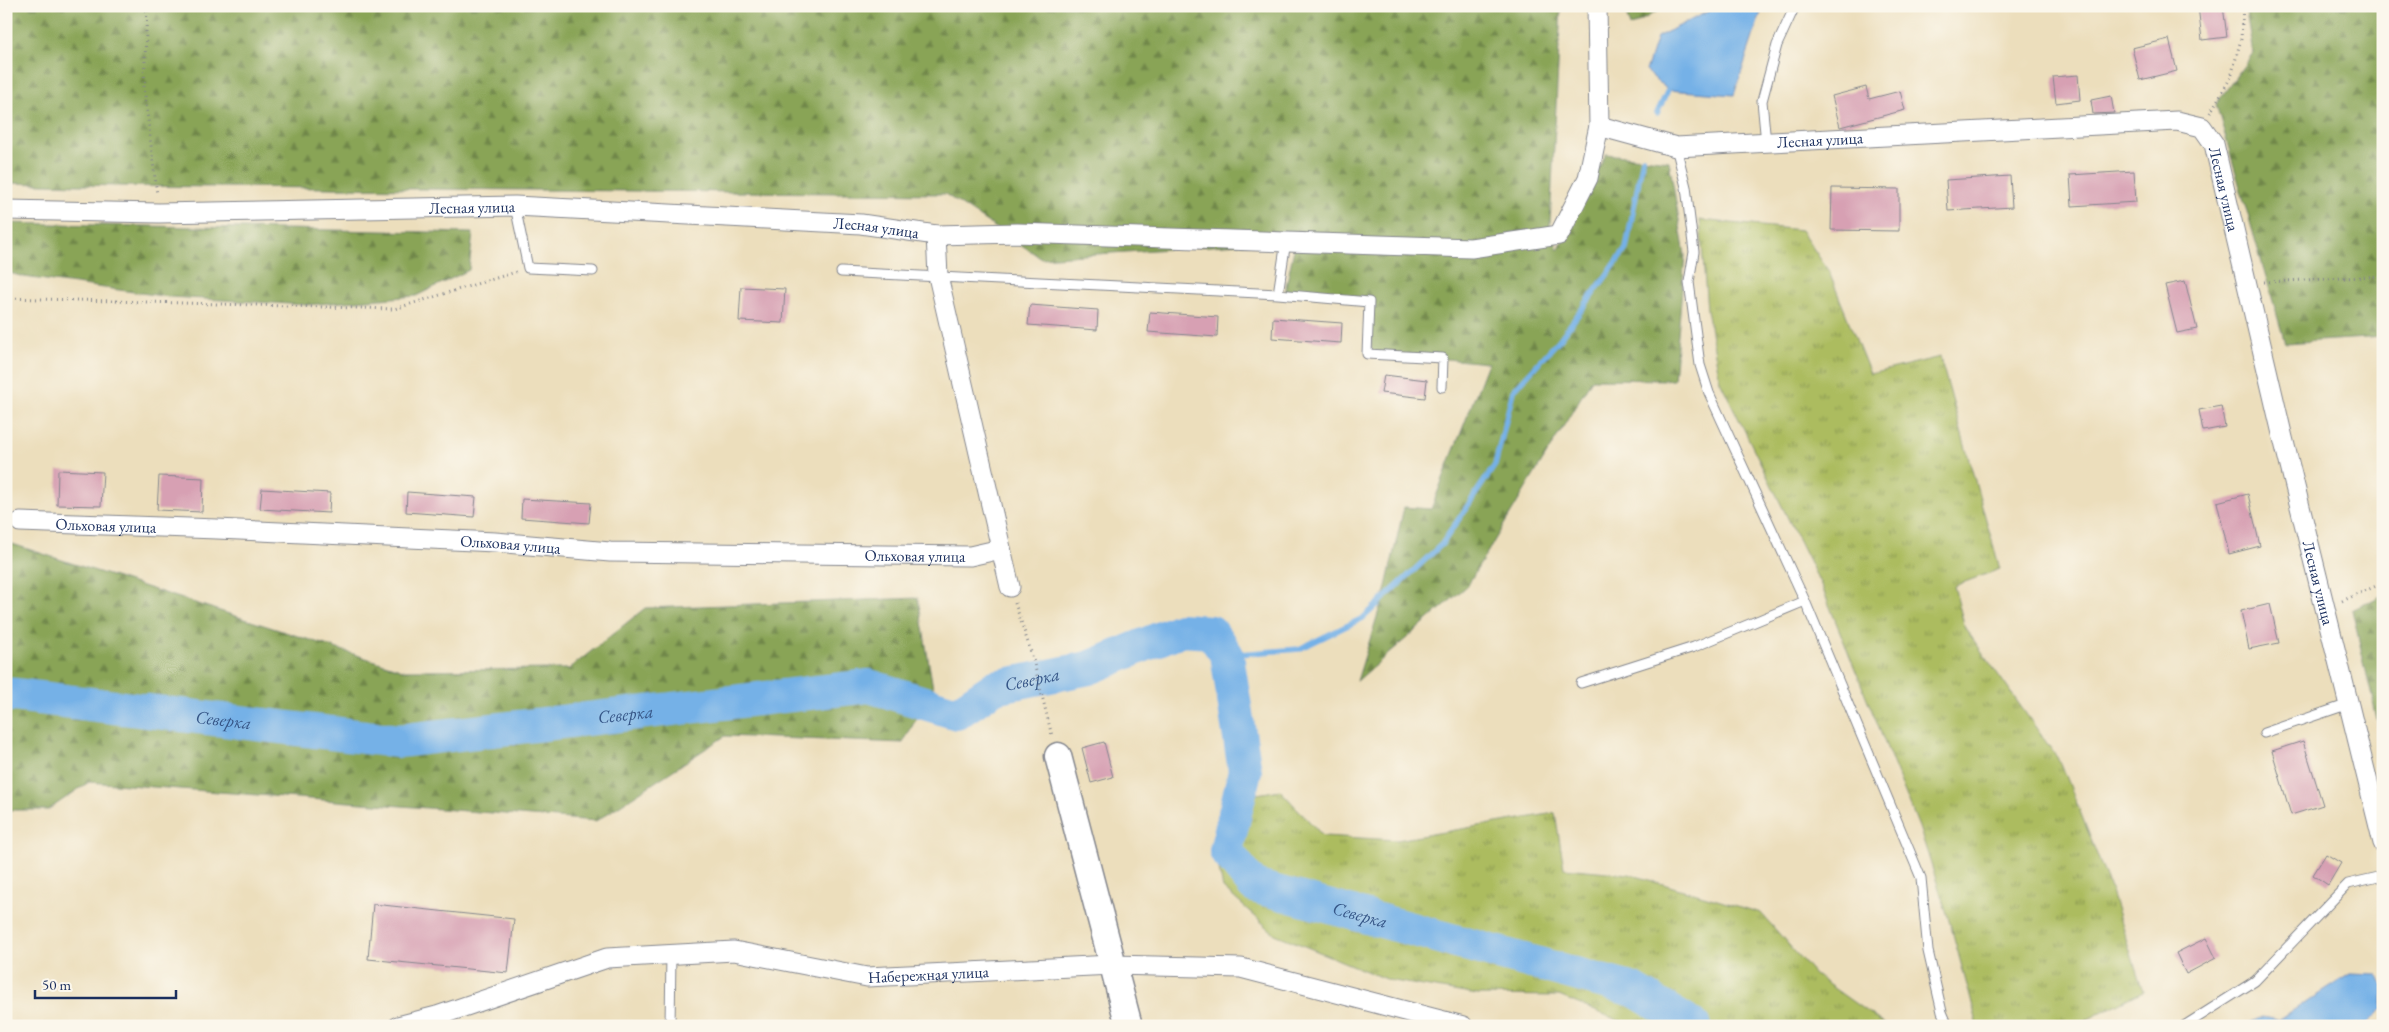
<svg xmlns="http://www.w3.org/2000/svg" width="2389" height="1032" viewBox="0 0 2389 1032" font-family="'EB Garamond',serif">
<defs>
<pattern id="grass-tufts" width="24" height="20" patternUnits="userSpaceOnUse" patternTransform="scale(1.25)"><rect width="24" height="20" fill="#acbc5f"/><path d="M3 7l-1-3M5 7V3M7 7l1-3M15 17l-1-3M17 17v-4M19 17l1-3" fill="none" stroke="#8b9952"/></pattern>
<pattern id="forest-firs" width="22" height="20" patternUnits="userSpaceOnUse" patternTransform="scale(1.25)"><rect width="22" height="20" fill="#89a456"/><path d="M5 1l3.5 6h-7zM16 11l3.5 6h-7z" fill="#6f864a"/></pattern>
</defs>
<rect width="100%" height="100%" fill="#fbf7ec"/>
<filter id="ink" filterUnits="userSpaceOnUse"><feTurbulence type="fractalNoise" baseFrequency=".02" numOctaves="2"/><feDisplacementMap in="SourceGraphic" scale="10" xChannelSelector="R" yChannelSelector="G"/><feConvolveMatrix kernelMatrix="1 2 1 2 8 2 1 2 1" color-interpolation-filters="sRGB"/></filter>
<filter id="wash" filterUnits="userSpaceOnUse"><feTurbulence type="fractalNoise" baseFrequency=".0096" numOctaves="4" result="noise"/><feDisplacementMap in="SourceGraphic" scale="20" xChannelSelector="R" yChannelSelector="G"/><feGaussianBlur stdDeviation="1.12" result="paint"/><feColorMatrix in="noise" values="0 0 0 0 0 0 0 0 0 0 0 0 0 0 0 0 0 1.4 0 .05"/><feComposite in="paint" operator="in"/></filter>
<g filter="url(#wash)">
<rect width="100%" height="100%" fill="#ecdebc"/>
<path fill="url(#grass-tufts)" stroke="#64765e" d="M1700,220L1801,230L1829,272L1870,374L1940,357L2000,569L1954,586L1965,628L2061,763L2107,880L2143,991L2075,1026H1978L1950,923L1919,827L1821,585L1720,381L1707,310Z
M1280,790L1323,836L1397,840L1555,813L1564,868L1629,874L1761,913L1815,975L1887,1026H1632L1559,996L1477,995L1388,980L1275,934L1223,888L1213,842L1223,800Z"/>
<path fill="url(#forest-firs)" stroke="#526a5a" d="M6,6H1561L1550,225L1558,250L1606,154L1669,161L1685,255L1674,380L1592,379L1467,586L1357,681L1385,591L1404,507L1431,509L1488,363L1371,352L1373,299L1285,291L1296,240L1041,258L945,194L119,186L6,183Z
M1624,6H1666L1630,27Z
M2245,6H2383V337L2285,343L2216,104L2253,53Z
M6,223L473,233L469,270L416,296L307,305L170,297L24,277L6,272Z
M6,542L403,670L569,669L645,608L918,598L933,688L903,743L725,736L596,821L89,782L48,810H6Z
M2383,595V745L2352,610Z"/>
<path fill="#75b1e7" stroke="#4870a2" d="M1719,6H1763L1734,95L1668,90L1646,71L1657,37Z
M2350,974L2378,975L2383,989V1008L2365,1026H2243L2262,1017L2278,1020Z"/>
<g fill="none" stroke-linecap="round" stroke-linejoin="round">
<path stroke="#75b1e7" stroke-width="5.5" d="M1657,113L1668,90
M1227,655L1299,649L1363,618L1442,544L1495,465L1513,391L1560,339L1626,249L1643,158"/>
<path stroke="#75b1e7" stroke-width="34" id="s1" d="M6,694L398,741L869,686L957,713L995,687L1089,668L1180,630L1211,632L1227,655L1245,771L1226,851L1254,886L1634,990L1694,1026"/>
</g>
<g id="blocks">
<path fill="#d7a0b3" d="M2198,6H2223L2227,37L2202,40Z
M2169,39L2177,71L2140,80L2132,48Z
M2078,75L2080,100L2056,103L2053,77Z
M1866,87L1869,99L1900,91L1905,110L1840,127L1832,96Z
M2111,96L2114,113L2093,114L2091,100Z
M2134,171L2136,202L2072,206L2070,175Z
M2010,176L2012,207L1948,211L1946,180Z
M1832,188L1899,189V231L1831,230Z
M2185,281L2197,329L2177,333L2165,285Z
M741,287L785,289L783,323L739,321Z
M1030,305L1098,310L1097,330L1028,325Z
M1150,312L1218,317L1217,337L1148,332Z
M1273,318L1342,323L1341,343L1272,338Z
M1384,375L1427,380L1425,398L1381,393Z
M2221,406L2225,427L2203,431L2199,410Z
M58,470L103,472L101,506L57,505Z
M159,476L203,478L202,512L157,510Z
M262,489L330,493L329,513L260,509Z
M407,492L476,497L474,517L406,512Z
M2248,494L2260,546L2229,554L2217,502Z
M522,499L591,503L589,523L521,518Z
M2270,604L2279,643L2249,649L2241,611Z
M2303,741L2323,805L2291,815L2272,751Z
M1104,742L1113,777L1091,783L1082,748Z
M2326,854L2341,863L2328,885L2313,875Z
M373,904L514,919L508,973L368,959Z
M2206,938L2216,958L2186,974L2176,953Z"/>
</g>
</g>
<g filter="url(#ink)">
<use href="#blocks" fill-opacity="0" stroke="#84868d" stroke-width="1"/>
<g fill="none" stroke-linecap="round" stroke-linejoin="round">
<g stroke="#84868d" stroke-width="11">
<path id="lane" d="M1766,143L1762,101L1777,45L1795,6
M1676,147L1686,187L1694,252L1689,282L1700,365L1709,393L1805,601L1921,878L1928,951L1942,1012L1948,1026
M515,206L528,268L593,271
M841,272L1278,294L1369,302L1367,354L1443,358L1442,387
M1278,294L1286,241
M1581,683L1694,647L1805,601
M2264,733L2349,704
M670,1026L671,954
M2184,1026L2255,981L2348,884L2383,876"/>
</g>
<g stroke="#84868d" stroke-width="21">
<g id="street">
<path id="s2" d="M1599,126L1676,147L2177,121L2202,127L2214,144L2283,438L2383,843"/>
<path id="s3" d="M6,210L159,213L515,206L861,224L936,235L1017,233L1471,248L1559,235L1588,178L1599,126L1597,6"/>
<path d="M936,235L938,276L1010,587"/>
<path id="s4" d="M20,522L217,529L495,542L610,552L970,556L1001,549"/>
<path id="s5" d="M398,1026L437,1016L607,958L734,951L867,977L1112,965L1241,968L1463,1026"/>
</g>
</g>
<g stroke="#84868d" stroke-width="29">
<path id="secondary" d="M1058,756L1129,1026"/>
</g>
<path stroke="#84868d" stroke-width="3" stroke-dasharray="1 4" stroke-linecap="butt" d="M147,6L144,86L157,195
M2210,113L2231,77L2241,39L2243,6
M2264,282L2383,276
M6,298L394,309L516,272
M2342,601L2383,583
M1015,603L1032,655L1052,736"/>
<use href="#lane" stroke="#fff" stroke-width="9"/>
<use href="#street" stroke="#fff" stroke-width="19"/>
<use href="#secondary" stroke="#fff" stroke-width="26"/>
</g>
</g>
<g text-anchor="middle" stroke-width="4" stroke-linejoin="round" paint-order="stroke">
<g font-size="16" fill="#1b2f5e" stroke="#fbf7ec">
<text dy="6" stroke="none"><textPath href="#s2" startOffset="224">Лесная улица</textPath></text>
<text dy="6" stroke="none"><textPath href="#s2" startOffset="674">Лесная улица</textPath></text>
<text dy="6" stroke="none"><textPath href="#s3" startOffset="466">Лесная улица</textPath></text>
<text dy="6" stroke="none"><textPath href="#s3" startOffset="871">Лесная улица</textPath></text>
<text dy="6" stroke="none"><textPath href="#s4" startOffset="86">Ольховая улица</textPath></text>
<text dy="6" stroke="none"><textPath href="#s4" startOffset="491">Ольховая улица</textPath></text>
<text dy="6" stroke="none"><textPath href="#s4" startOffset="896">Ольховая улица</textPath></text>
<text dy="6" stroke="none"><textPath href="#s2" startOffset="1079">Лесная улица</textPath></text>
<text dy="6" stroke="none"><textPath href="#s5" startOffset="544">Набережная улица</textPath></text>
</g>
<g font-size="18" font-style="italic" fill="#365687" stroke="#fbf7ec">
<text dy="6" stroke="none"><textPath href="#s1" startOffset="1045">Северка</textPath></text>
<text dy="6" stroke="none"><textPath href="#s1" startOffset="624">Северка</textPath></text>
<text dy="6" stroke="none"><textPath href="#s1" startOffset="219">Северка</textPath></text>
<text dy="6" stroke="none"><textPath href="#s1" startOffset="1615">Северка</textPath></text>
</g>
</g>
<rect width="2389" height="1032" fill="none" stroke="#fbf7ec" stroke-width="25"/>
<path d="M35 990v8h141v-8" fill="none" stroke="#1b2f5e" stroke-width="2.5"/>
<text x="42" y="990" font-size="15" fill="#1b2f5e" stroke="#fbf7ec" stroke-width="4" paint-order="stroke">50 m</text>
</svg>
